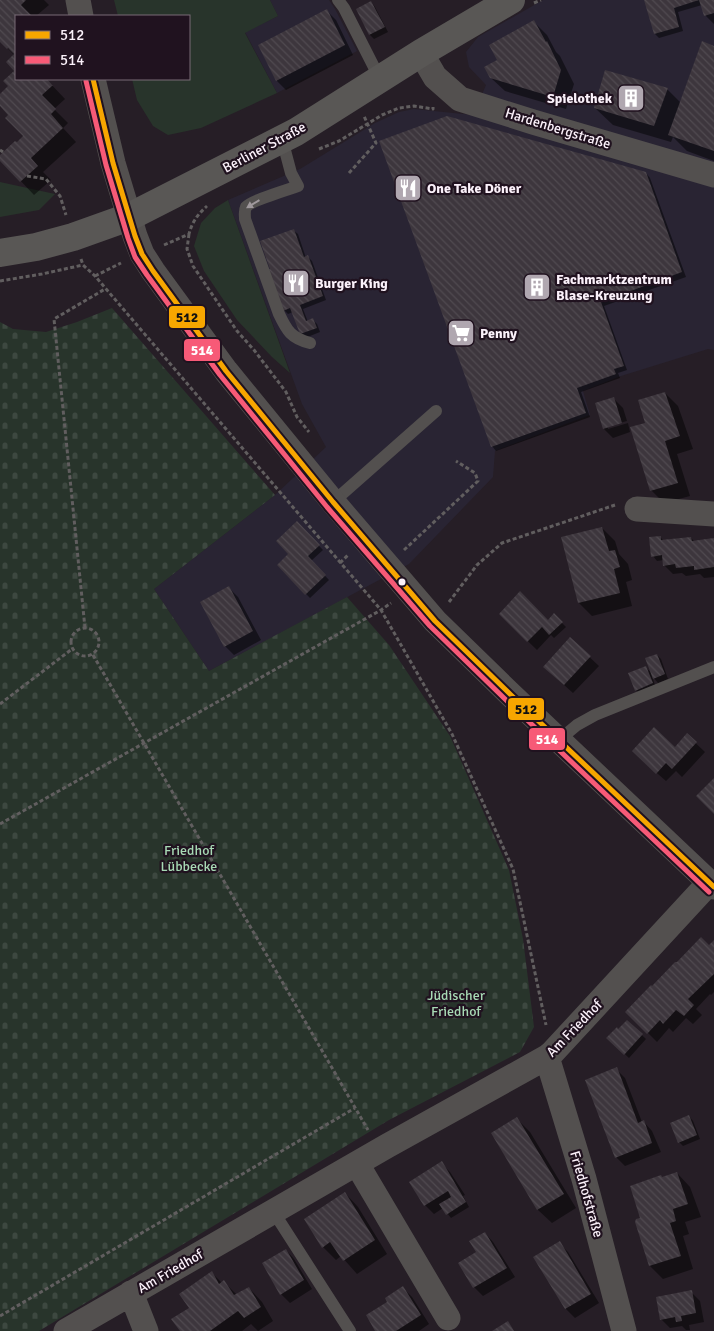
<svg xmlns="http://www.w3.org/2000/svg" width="714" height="1331" viewBox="0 0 714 1331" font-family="Signika,sans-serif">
<defs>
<pattern id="cemetery-stones" width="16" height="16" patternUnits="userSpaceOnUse" patternTransform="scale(1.25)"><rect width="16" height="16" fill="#28342b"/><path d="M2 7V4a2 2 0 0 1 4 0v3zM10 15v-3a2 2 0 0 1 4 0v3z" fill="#3d4840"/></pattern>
<pattern id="building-back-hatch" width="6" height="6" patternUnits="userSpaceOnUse" patternTransform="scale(1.25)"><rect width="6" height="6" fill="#3d363d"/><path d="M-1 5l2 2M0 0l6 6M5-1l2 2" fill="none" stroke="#504a50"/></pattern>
</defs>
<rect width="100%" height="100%" fill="#261e26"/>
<path fill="#292433" d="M270,0H329L335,9L357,51L277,93L245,32L278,16Z
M543,0H714V350L708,349L621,376L583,391L590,415L495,451L493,477L409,564L209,671L154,589L275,495L326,447L302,404L228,200L300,169L375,123L399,112L414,109L473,115L486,85L469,67L466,52L478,37Z"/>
<path fill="#28342b" d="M114,0H270L278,16L245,33L277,93L201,128L168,135L153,126L137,100L132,79H189V16H118Z
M0,182L55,194L39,210L0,217Z
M228,200L290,373L272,357L237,320L204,271L194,246L201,223L215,208Z"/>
<path fill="url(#cemetery-stones)" d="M112,308L275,495L154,589L209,671L347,597L389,645L450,736L509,870L523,939L534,1027L520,1052L389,1120L39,1331H0V322L13,329L46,332L77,322Z"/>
<path fill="#0007" d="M0,0H44L49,5L36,16H16V79H50L48,81L65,99L54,109L68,123L63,128L76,142L43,172L51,180L34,195L0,159V157L25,136L10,115L0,104V96L10,86L16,71L14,55L0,40Z
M645,0H714V24L705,15L702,5L678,12L683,31L659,38L655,34Z
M371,2L375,7L388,32L374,39L370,35L357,10Z
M327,11L336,20L353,55L286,90L277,81L259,46Z
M534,22L547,35L556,52L560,56L574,84L566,109L505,91L491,78L499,60Z
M714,47V161L687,151L673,137L671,142L613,125L595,108L667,89L681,103Z
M646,173L650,178L686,277L604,306L627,370L618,373L620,378L581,392L590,417L496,451L492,446Z
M293,230L298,234L306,258L308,257L312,261L326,300L303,309L308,322L313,320L317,324L320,332L305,338L301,333L293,312L288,314L284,310Z
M665,393L678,406L693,449L677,454L690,496L664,503L651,490L646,424Z
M614,399L623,408L627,421L608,426V429L628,423L630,432L613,438L604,429L597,404Z
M297,523L323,550L311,561L329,580L310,598L278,565L290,555Z
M602,528L615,541L619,554L628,564L632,580L626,582L632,606L592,616L579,603Z
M660,537L664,541L691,538L695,542L714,539V577L704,578L700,574L686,576L682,573L673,574L664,565V560L657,561L653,556Z
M229,588L238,597L261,640L234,655L225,646Z
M500,614L548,622L554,615L566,627L554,638L551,635L537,650Z
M570,639L599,666L573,693L553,675Z
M657,655L661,659L668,679L658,683L652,676L656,688L640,694L636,690L646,668L653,674Z
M687,735L705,752L682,777L676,771L666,781L642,760L675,749Z
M714,942V992L711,995L710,994L696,1009L702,1015L693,1024L686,1018L673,1032L669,1028L657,1042L627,1012L709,947Z
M628,1022L646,1039L629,1058L608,1038Z
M616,1069L625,1078L642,1122H644L652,1131L661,1152L625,1166L616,1157Z
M689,1116L693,1121L700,1139L683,1146L679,1142Z
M517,1119L530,1132L576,1208L552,1223L538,1210L492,1134Z
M441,1163L450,1172L465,1195L463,1196L469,1207L451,1218L443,1208L434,1214L425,1205Z
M677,1173L690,1187L701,1217L685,1222L689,1234L683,1236L693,1269L663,1279L650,1266L636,1222L642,1218L662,1178Z
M345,1193L358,1207L387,1254L357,1274L341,1256L336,1260L323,1247Z
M485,1233L493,1242L515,1277L483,1296L474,1287L460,1263L478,1252Z
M559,1243L568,1252L599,1303L575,1318L566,1309L535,1258Z
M286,1250L294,1259L312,1289L290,1303L281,1294Z
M212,1273L222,1283L224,1282L237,1295L249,1288L262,1302L273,1321L258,1331L251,1324L242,1331H182L191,1309Z
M403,1288L412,1297L429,1324L419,1331H377L389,1302Z
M691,1292L700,1301L704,1322L689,1325L690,1330H686L682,1326L670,1328L661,1319Z"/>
<path fill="url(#building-back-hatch)" d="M0,0H26L21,5L32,16H16V79H47L53,86H52L42,95L56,109L51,114L63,128L31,158L38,166L20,182L0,161V155L15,141L17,142L23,136L5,118L8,115L0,106V94L8,86L3,81L14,71L6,62L14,54L8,48L7,49L0,42Z
M644,0H699L674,8L679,27L654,34Z
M699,0H714V13L704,16Z
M371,1L385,27L369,35L356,9Z
M327,9L345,45L276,81L258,45Z
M534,20L546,42L547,41L561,70L553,97L490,78L484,67L497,60L489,45Z
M702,41L714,46V151L668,135Z
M605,70L668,88L654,126L594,108Z
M447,116L646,172L682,272L601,302L624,366L614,369L616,374L577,388L586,413L491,447L379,141Z
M294,229L304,257L308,255L323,296L300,305L306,321L313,318L317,328L300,334L290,308L283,311L268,270L270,269L260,241Z
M665,392L680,436L665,441L678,483L650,491L630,427L645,423L638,400Z
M614,397L622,423L603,429L595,403Z
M297,521L320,545L308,556L326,575L305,595L277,565L288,554L276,541Z
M602,527L609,551L615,550L620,567L614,569L620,593L578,603L561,537Z
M661,536V540L691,537L692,541L714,538V567L694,570V566L676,568L675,564L663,566L662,555L651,557L649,537Z
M229,586L253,631L224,647L200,602Z
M520,591L548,620L554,613L563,622L549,635L542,627L527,642L499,614Z
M570,637L591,656L564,685L543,667Z
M657,654L665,674L653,679L645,658Z
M646,666L653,683L635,691L628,673Z
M654,727L675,747L687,733L697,742L672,769L666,763L656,774L632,751Z
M714,778V814L696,796Z
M701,937L709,945L714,940V974L688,999L694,1005L684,1016L676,1010L663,1024L660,1020L647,1034L625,1012L651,985L652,986L675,962H677Z
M627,1020L643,1034L624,1055L606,1038L617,1027L618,1029Z
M617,1067L638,1123L644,1120L652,1143L615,1158L585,1080Z
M689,1115L697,1135L678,1143L670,1123Z
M517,1117L564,1194L537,1210L491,1133Z
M442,1161L466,1202L446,1215L439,1204L451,1197L448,1191L424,1206L409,1182Z
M677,1172L688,1204L673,1209L676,1221L670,1223L681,1256L649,1266L635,1222L636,1219L640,1218L630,1186L661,1175L662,1177Z
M345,1192L375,1240L343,1261L330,1242L322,1248L304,1219Z
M485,1232L507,1268L473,1288L458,1263L476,1252L469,1241Z
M560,1241L591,1294L565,1309L533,1257Z
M286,1249L304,1280L280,1295L262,1263Z
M212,1271L219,1284L224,1280L234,1295L249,1287L261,1307L244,1318L238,1311L210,1331H180L171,1319L189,1308L179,1294Z
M403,1286L421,1315L396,1331H375L366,1315L387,1302L385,1298Z
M692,1290L696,1313L681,1316L682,1321L676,1322L675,1317L660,1320L656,1297Z
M508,1321L514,1331H492Z"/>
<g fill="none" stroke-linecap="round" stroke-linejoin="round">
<path stroke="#615e5f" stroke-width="3" stroke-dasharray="4 2.5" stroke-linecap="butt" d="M534,3L541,0
M319,149L339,141L382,115L399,108L414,106L433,109V107
M0,150L3,152
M349,173L376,143L364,116
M27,176L46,179L60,196L66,215
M189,234L187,249L193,266L237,331L254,350L286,392L297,417L309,432
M164,245L189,234C192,222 198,214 207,206
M81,259L83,265L95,276L381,610L452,734L513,869L546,1025
M95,276L121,263
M0,281L42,274L83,265
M404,550L478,481L475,473L456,461
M340,563L348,555
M449,602L477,565L502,543L615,505
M71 642a14 14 0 1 1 28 0a14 14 0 1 1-28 0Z
M85,628L54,319L105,289
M93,655L368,1130
M0,704L72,649
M0,824L381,610L391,603
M0,1316L355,1108"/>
<path stroke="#53504f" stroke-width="12" d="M338,0L344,8L380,79
M282,139L291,173L298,186C288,190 252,200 246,207C244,211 245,215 245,219L279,314C287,331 291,338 310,343
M333,502L436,411
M559,740L577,725L595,715L714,667
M273,1211L350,1331"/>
<path stroke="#53504f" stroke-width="25" d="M78,0L81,16
M421,53L435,77L460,99L533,122L714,175
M93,79L113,163L135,236L142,254L153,271L226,371L333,502L435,621L511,695L714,887
M637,509L714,514
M547,1057L584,1179L624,1331
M357,1164L448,1318
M131,1293L146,1331
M66,1331L387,1146L547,1057L552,1053L709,883"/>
<path stroke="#595755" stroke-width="28" d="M0,253L36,247L73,237L129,217L296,132L421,53L511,0"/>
<g stroke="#20121f" stroke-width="9">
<path id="bus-1" d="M93,79L113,163L135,236L142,254L153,271L226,371L333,502L435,621L511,695L714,887"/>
</g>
<g stroke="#20121f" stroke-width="9">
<path id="bus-2" d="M86,81L106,165L128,238L135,257L147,275L220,375L327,507L430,626L506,700L709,892"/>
</g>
<use href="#bus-1" stroke="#f7a600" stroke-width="5"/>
<use href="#bus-2" stroke="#f75a77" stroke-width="5"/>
</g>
<defs><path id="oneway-solid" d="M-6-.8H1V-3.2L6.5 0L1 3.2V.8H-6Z" transform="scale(1.25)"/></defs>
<use fill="#9f989c" href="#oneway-solid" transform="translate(253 204) rotate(149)"/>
<defs>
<g id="building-square" transform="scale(1.4375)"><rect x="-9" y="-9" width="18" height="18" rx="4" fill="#b0a7b0" stroke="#20121f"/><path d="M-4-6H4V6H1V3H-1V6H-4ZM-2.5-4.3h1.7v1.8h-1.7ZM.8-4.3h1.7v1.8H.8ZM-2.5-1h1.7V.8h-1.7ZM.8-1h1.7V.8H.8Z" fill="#fff"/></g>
<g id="restaurant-square" transform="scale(1.4375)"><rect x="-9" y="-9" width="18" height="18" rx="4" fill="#b0a7b0" stroke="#20121f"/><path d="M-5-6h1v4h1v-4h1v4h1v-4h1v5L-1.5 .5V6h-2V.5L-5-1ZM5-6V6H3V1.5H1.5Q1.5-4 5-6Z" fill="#fff"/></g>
<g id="supermarket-square" transform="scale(1.4375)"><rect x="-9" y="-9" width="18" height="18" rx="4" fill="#b0a7b0" stroke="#20121f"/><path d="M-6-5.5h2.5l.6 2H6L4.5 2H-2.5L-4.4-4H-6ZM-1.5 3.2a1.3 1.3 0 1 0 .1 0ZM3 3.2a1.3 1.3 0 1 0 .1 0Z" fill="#fff"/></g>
</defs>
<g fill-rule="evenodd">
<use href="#building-square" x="631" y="98"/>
<use href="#restaurant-square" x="408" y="188"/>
<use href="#restaurant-square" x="296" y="283"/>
<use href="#building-square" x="537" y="287"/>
<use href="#supermarket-square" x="461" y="333"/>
</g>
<circle fill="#fbf1fa" stroke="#20121f" stroke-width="2" cx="402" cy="582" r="4.5"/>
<g text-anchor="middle" stroke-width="4.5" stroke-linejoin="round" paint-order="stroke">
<g font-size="14" font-weight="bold" fill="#fbf1fa" stroke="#20121f" text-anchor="start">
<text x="612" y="103" text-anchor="end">Spielothek</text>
<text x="427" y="193">One Take Döner</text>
<text x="556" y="284">Fachmarktzentrum<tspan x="556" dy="16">Blase-Kreuzung</tspan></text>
<text x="315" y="288">Burger King</text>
<text x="480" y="338">Penny</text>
</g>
<g font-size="14" fill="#fbf1fa" stroke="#20121f">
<text transform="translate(558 128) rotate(17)" y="5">Hardenbergstraße</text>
<text transform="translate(264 147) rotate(-28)" y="5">Berliner Straße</text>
<text transform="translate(574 1028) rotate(-46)" y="5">Am Friedhof</text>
<text transform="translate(587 1194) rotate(74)" y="5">Friedhofstraße</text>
<text transform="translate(170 1271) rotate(-30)" y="5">Am Friedhof</text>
</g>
<g font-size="14" fill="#a7d9b4" stroke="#20121f">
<text x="189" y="855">Friedhof<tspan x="189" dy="16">Lübbecke</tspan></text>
<text x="456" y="1000">Jüdischer<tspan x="456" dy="16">Friedhof</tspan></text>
</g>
</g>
<g stroke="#20121f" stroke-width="2">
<rect x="168" y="305" width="38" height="24" rx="5" fill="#f7a600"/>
<rect x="183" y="338" width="38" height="24" rx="5" fill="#f75a77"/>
<rect x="507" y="697" width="38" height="24" rx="5" fill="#f7a600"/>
<rect x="528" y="727" width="38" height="24" rx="5" fill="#f75a77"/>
</g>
<g font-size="14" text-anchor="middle" font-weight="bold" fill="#fff">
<text x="202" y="355">514</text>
<text x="547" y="744">514</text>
</g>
<g font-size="14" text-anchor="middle" font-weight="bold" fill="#111">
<text x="187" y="322">512</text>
<text x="526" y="714">512</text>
</g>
<rect x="15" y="15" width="175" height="65" fill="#20121f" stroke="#786b77"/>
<rect x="25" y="31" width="25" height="8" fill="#f7a600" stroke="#786b77"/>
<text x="60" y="40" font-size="15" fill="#fbf1fa">512</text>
<rect x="25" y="56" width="25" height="8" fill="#f75a77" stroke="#786b77"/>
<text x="60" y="65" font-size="15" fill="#fbf1fa">514</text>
</svg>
